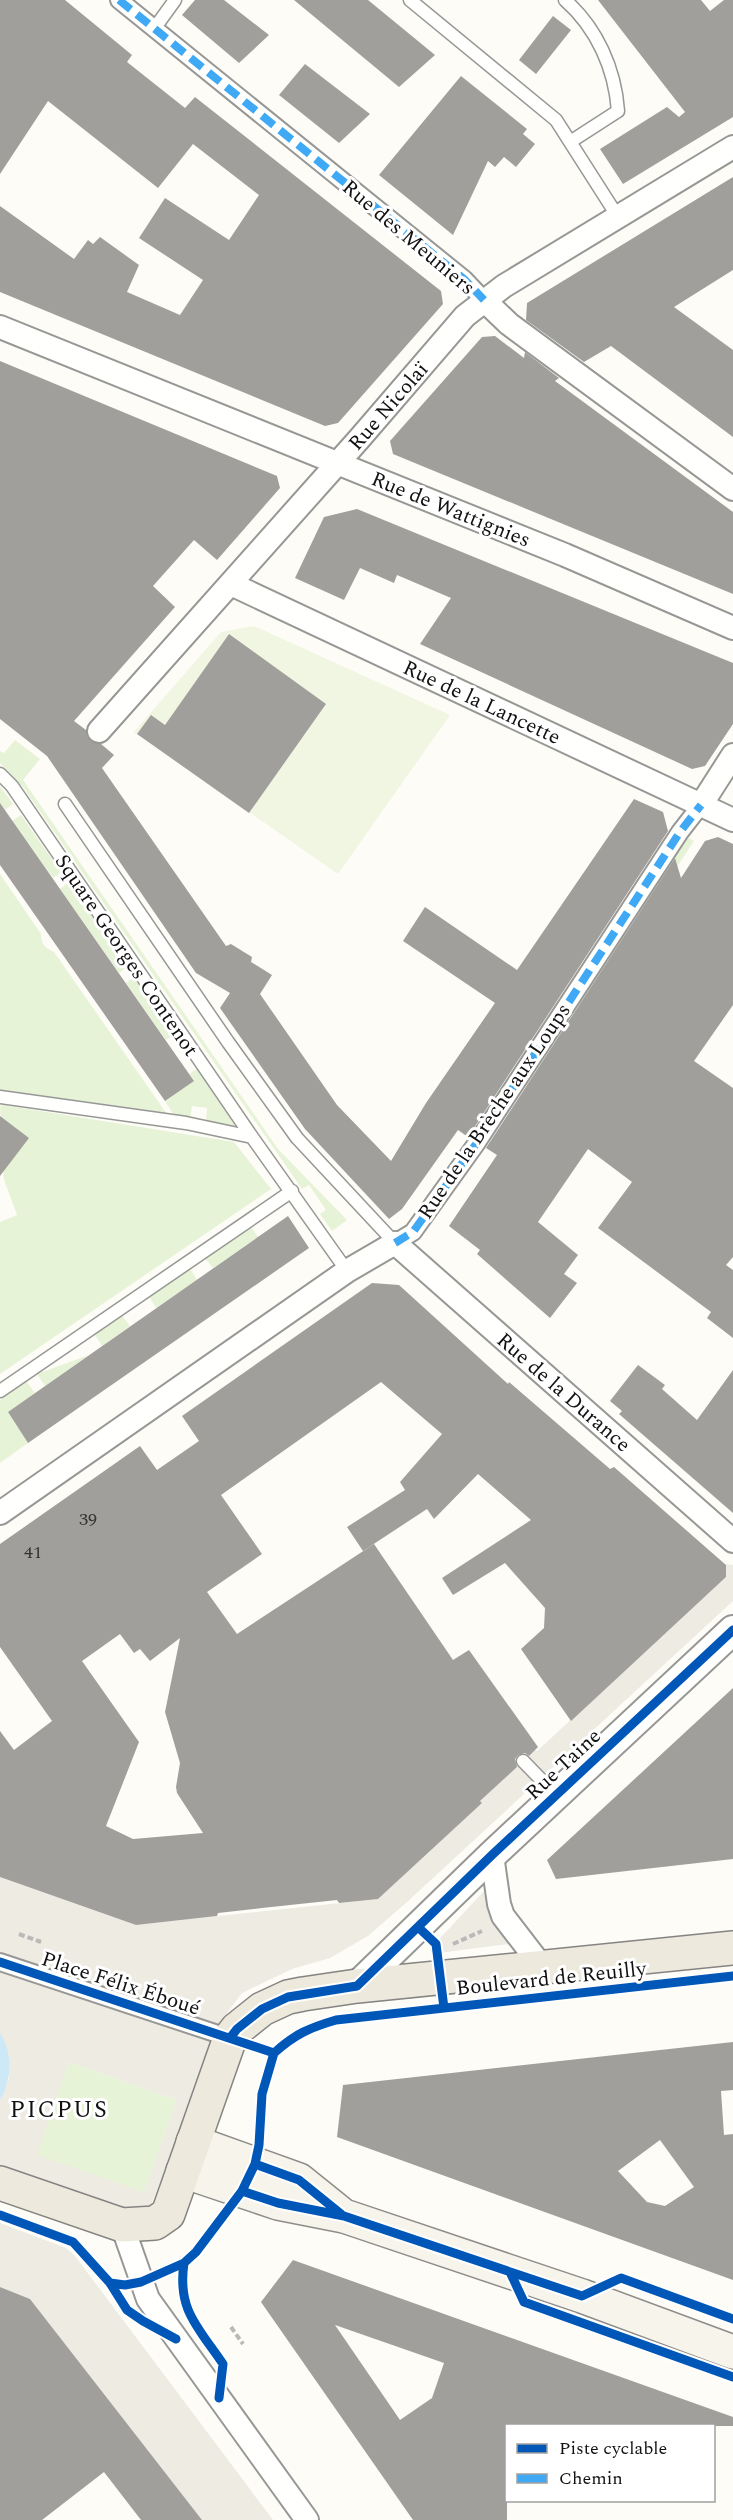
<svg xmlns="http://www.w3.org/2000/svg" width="733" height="2520" viewBox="0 0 733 2520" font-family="Spectral,serif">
<rect width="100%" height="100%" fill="#fdfcf7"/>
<path fill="#e7f3d7" d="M15,740L40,759L23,780L278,1149L347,1220L332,1231L320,1214L326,1210L309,1185L302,1189L23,787L0,763V751L4,753Z
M0,786L13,804L5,810L0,803Z
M21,815L61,872L53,878L12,821Z
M686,836L694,841L641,921L632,915Z
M0,874L41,934C41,944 45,948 54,952L169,1117L0,1091Z
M68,883L127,967L119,973L60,889Z
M625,927L631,932L575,1015L568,1010Z
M134,977L174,1035L166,1040L126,983Z
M561,1021L568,1025L526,1087L519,1083Z
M198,1068L236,1121L233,1127L206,1122L207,1108L192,1106L190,1119L175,1117L165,1101L194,1080L189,1074Z
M3,1105L234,1142L271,1189L0,1374V1222L17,1215L4,1180L0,1106Z
M250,1225L258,1237L213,1268L204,1257Z
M190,1268L197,1280L156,1308L149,1296Z
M121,1314L130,1326L102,1346L94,1333Z
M89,1355L45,1386L37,1374Z
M26,1381L35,1393L8,1412L28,1443L0,1463V1400Z
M69,2062L177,2100L144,2193L36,2155Z"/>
<path fill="#f0f6e1" d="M254,626L450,715L338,874L137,734L133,733L221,632Z"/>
<path fill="#edebe2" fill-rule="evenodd" d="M726,1564L733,1565V1601L407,1902L368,1936L330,1958L292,1969L242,1993L226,2014L151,2205L139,2211L126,2210L0,2168V2100L9,2078L0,2033V1877L136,1925L378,1899L482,1803L480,1801L506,1777L535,1750L537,1751L726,1577ZM69,2062L177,2100L144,2192L37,2155Z
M485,1890H488L509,1942L508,1944L431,1954L430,1949Z
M0,2223L66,2248L75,2256L273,2520H202L30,2299L0,2287Z"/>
<path fill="#cde8f7" d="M0,2033C13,2054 12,2078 0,2100Z"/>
<path fill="#a19f9c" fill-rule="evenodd" d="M0,0H65L132,55L127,62L185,108L195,97L441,291L443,304L338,423L325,426L0,292V206L74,259L88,240L93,244L100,237L139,265L127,292L180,315L203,280L139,238L165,198L229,240L259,195L193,144L158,188L48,101L0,174Z
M195,0H224L269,35L239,63L182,15Z
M294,0H368L435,55L399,87Z
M598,0H701L710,11L724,0H733V117L623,184L600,149L667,107L679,117L685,112Z
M553,16L571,30L536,74L519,60Z
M305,64L370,114L339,143L279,95Z
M461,76L527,129L523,134L535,144L516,167L504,157L495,167L488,161L453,235L379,175Z
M733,177V270L674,307L733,350V437L611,346L584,362L526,320L527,303Z
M495,336L524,358L525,352L559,378L555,381L733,512V594L393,454L390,441L482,337Z
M0,361L277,476L280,488L217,560L194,540L153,586L175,607L74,721L86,730L91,741L101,744L114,755L102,768L226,946L231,944L252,957L251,962L272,975L260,994L337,1105L391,1161L426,1103L495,1003L403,941L425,907L517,970L634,799L663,812L668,831L468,1137L458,1130L402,1209L389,1219L305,1129L220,1008L230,993L196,973L47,756L0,719Z
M357,509L733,663V724L705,766L692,769L420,644L451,598L397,575L394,583L360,568L344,600L295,578L324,517Z
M229,634L326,704L249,813L137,734L151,715L165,725Z
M0,803L194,1081L165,1101L0,865Z
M718,837L733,844V1005L694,1061L733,1088V1257L726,1265L733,1270V1338L707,1318L711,1312L598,1228L632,1182L588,1149L538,1222L578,1255L564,1274L577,1283L550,1318L477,1254L480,1250L449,1226L497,1155L486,1148L675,858L681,878L705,841Z
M0,1116L29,1138L0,1176Z
M288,1216L309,1248L28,1443L8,1412Z
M372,1283L399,1285L508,1384L509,1382L610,1469L614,1467L726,1565V1577L571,1721L521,1649L544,1628L545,1608L505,1563L453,1595L442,1578L531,1520L478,1474L434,1519L427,1509L363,1551L347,1527L405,1490L400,1482L442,1434L381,1382L221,1495L262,1554L207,1592L237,1634L374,1544L453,1660L469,1650L538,1747L529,1756L525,1753L518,1755L515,1759L517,1767L480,1801L482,1803L378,1899L339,1903L337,1900L262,1908L218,1913L217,1916L136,1925L0,1877V1731L14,1750L52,1721L0,1647V1544L140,1446L157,1470L199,1441L182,1416ZM120,1634L134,1653L140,1649L150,1661L180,1638L165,1712L180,1763L176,1787L177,1793L203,1833L133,1839L106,1826L139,1742L82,1661Z
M638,1365L665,1385L662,1389L697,1420L733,1370V1513L619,1414L622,1411L610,1401Z
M733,1688V1859L556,1879L547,1860Z
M733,2042V2090L721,2091L724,2135L733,2134V2280L337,2137L343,2085ZM660,2140L694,2187L665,2206L647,2202L618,2171Z
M293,2260L733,2417V2426H507V2520H413L261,2302ZM335,2325L444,2363L432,2398L400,2420Z
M0,2287L30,2299L202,2520H141L104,2472L42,2520H0Z"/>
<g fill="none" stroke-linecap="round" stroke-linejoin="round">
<g stroke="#979795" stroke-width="15">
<path id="service" d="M410,0L556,120L618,217
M565,0C597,28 615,69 618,111L570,142
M154,29L175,0
M0,774L12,786L252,1137L347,1271
M65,804L228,1042L297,1138L395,1243
M0,1097L186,1123L252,1137
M0,1391L292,1191
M523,1761L556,1795"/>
</g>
<g stroke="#979795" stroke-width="20">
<path id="pedestrian" d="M119,0L464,279L484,300
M395,1243L413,1232L476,1144L680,832L701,805
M0,1962L230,2038"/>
</g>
<g stroke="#979795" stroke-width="26">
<path id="minor" d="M484,300L509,324L733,489
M0,327L565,555L733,628
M231,584L733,820
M99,731L360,438L465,316L504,286L733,147
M701,805L733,755
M0,1513L347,1271L395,1243L733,1541
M492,1855L499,1904L503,1916L543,1968
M122,2225L148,2299L307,2520"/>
</g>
<g stroke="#979795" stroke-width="32">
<path id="tertiary" d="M357,1986L492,1855L733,1630"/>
</g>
<g stroke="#8e8d8b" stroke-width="36">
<path id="secondary" d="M193,2142L299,2180L340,2213
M183,2171L278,2203L344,2216L582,2296L733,2352"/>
</g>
<g stroke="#858482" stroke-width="36">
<path id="primary" d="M0,2183L122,2225L155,2223L168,2214L230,2038L237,2029L262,2009L288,1997L303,1994L357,1986L733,1948"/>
</g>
<path stroke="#b9b9b8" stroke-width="4" stroke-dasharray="6 3" stroke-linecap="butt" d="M19,1934L41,1942
M453,1944L482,1931
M231,2327L243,2344"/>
<use href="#service" stroke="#fffffe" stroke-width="12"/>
<use href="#pedestrian" stroke="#fffffe" stroke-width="16"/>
<use href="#minor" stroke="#fffffe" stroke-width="22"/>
<use href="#tertiary" stroke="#fffffe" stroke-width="28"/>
<use href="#secondary" stroke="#f6f4eb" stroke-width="33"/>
<use href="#primary" stroke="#ede9dc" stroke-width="33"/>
<path stroke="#3fa9f5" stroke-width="8" stroke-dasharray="15 8" stroke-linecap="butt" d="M119,0L464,279L484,300
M395,1243L413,1232L476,1144L680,832L701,805"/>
<g stroke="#fff" stroke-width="13">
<path id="cycleway" d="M418,1927L436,1944L444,2008
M0,1962L274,2053
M230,2038L237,2029L262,2009L288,1997L357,1986L492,1855L733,1630
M274,2053C295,2034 309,2028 336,2020L733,1976
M255,2164L299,2180L341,2214
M242,2191L278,2203L344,2216L582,2296L621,2278L733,2319
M0,2215L73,2242L110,2283L125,2285L141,2282L184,2263L196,2252L242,2191L255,2164L259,2145L262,2094L274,2053
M184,2263C177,2310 198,2327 223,2364L219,2398
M510,2272L524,2302L733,2377
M110,2283L127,2310L143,2321L176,2339"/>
</g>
<use href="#cycleway" stroke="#0057b8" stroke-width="9"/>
</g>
<g text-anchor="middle" stroke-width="6" stroke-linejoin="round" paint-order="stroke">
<g font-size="18" fill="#353434">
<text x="88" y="1525">39</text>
<text x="33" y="1558">41</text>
</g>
<g font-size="21" fill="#111" stroke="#fff">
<text transform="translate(409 237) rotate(40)" y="7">Rue des Meuniers</text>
<text transform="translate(388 406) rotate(-49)" y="7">Rue Nicolaï</text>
<text transform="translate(451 509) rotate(22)" y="7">Rue de Wattignies</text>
<text transform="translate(482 702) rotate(25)" y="7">Rue de la Lancette</text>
<text transform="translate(127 955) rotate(56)" y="7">Square Georges Contenot</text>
<text transform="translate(494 1111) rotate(-56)" y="7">Rue de la Brèche aux Loups</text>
<text transform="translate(564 1392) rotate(41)" y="7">Rue de la Durance</text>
<text transform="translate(563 1764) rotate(-43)" y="7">Rue Taine</text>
<text transform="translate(551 1978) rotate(-6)" y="7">Boulevard de Reuilly</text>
<text transform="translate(121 1983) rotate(18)" y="7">Place Félix Éboué</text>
</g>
<g font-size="24" letter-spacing="1.5" fill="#111" stroke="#fff">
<text x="59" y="2117">PICPUS</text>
</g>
</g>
<rect x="505" y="2424" width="210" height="78" fill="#ffffff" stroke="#a0a0a0" stroke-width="1.5"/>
<rect x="517" y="2444" width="30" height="9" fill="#0057b8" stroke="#a0a0a0" stroke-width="1.5"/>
<text x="559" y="2454" font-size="18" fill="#111111">Piste cyclable</text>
<rect x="517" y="2474" width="30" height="9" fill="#3fa9f5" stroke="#a0a0a0" stroke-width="1.5"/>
<text x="559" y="2484" font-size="18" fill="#111111">Chemin</text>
</svg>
